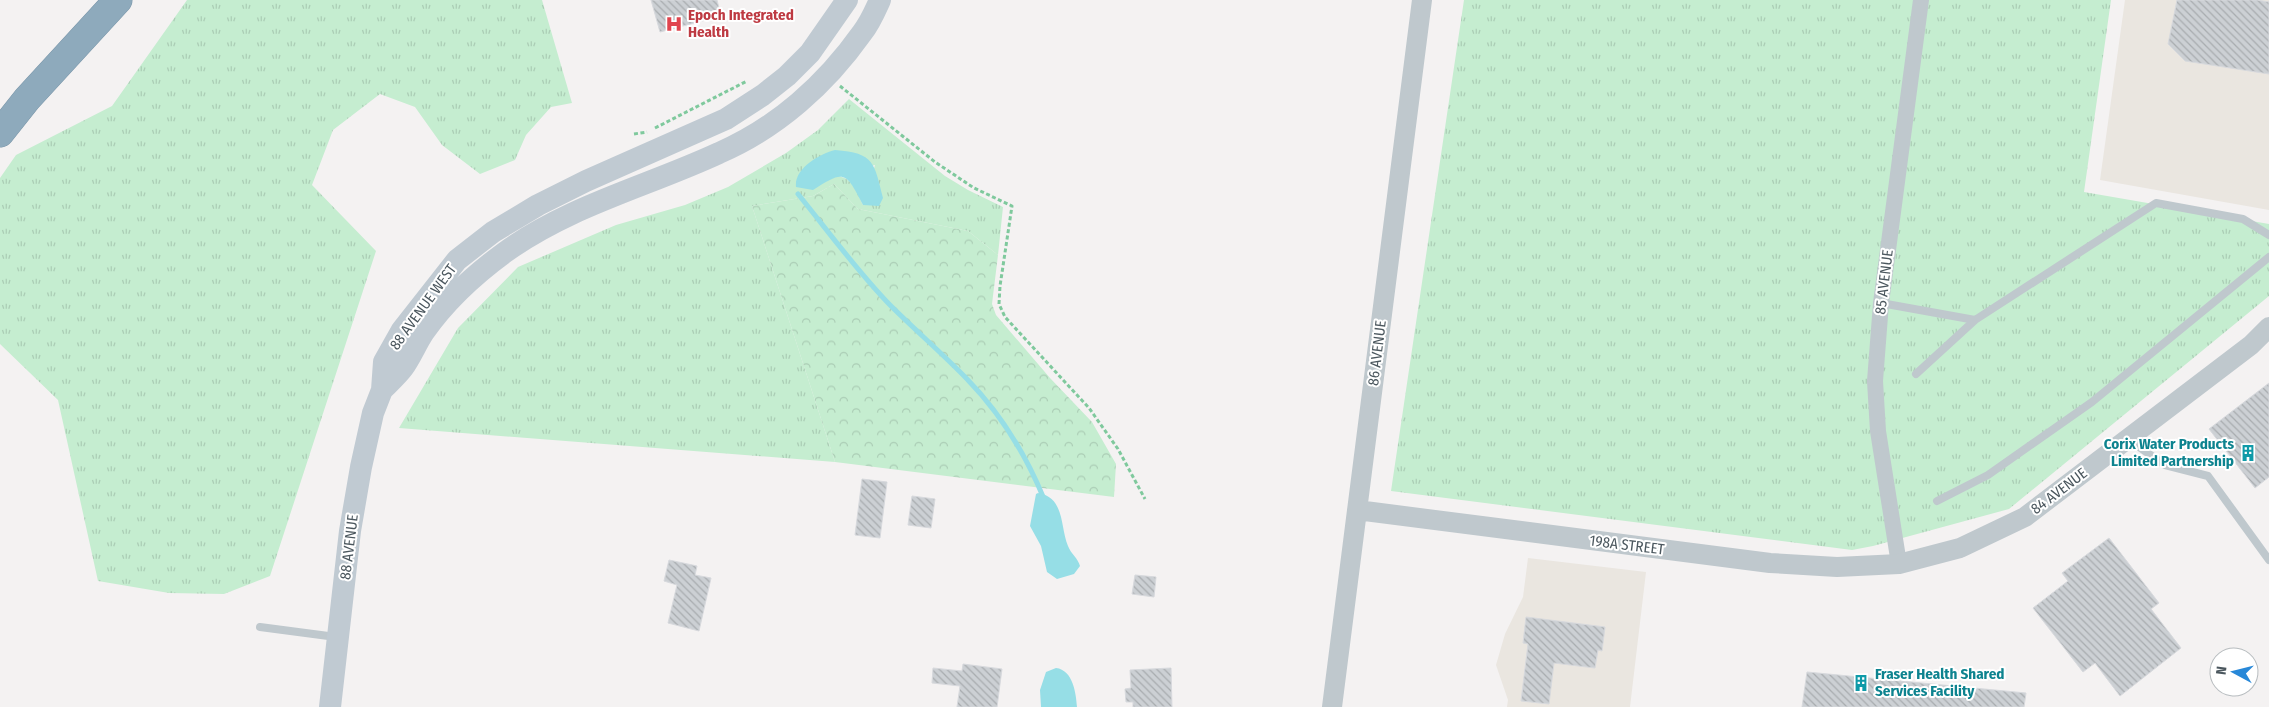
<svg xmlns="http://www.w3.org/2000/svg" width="2269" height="707" viewBox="0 0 2269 707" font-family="'Fira Sans Condensed',sans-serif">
<defs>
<pattern id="grass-tufts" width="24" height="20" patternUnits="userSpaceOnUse" patternTransform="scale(1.25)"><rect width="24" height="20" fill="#c5edd0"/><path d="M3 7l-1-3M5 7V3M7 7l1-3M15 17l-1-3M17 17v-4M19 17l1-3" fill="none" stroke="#abcdb5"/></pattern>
<pattern id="forest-crowns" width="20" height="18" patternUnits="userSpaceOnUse" patternTransform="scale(1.25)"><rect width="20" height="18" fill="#c5edd0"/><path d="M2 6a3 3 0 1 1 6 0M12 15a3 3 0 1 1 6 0" fill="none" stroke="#abcdb5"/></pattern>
<pattern id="building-back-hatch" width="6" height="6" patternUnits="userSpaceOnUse" patternTransform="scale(1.25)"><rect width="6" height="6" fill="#ccd0d4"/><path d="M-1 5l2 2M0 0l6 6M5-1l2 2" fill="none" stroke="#a8acaf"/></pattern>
</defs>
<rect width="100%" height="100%" fill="#f4f2f2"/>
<path fill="#eae6e0" d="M2125,0H2269V210L2100,180Z
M1528,558L1646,572L1630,707H1507L1508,700L1496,665L1505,634L1523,597Z"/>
<path fill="url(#grass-tufts)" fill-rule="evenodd" d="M187,0H542L572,103L551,107L526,135L515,160L480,174L442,145L415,107L380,94L333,130L312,185L376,251L270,576L224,594L169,593L98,581L58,400L0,344V178L16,155L112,106Z
M1464,0H2111L2084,192L2269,224V296L2009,509L1873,546L1852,550L1391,491Z
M849,99L945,176L968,190L1003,207L998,255L968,231L858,209L834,184L813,196L752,206L835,462L399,428L458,328L518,267L616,225L685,205L728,187L786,153L818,130ZM875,165L863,205C856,191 853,176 834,176Z"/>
<path fill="url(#forest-crowns)" d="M834,184L858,209L968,231L998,255L992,304L996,315L1050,378L1092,422L1116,464L1114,497L835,462L752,206L813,196Z"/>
<path fill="#96dee6" d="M835,150C875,153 874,163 883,198L879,206L863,205C846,172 845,169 813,190L796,187C794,168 820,154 835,150Z
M1038,493C1065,497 1060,527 1068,546C1071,554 1078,558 1080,566L1074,574L1057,579L1047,572L1041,546L1030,526L1036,494Z
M1056,668C1073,670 1076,693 1077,707H1041L1040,690L1046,672Z"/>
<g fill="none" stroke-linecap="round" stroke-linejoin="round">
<path stroke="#96dee6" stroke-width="5" d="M798,194C828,231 857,271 890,305C915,330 942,353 967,379C1000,413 1026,455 1044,499"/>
</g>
<path fill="url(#building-back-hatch)" stroke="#d7d9dd" d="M651,0H717L721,16L660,32Z
M2177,0H2257L2269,2V74L2185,61L2168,44Z
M2269,383V477L2255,488L2209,429Z
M862,479L887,482L880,538L855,535Z
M912,496L935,499L931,528L908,525Z
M2109,538L2159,603L2151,609L2181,648L2120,696L2095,663L2083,672L2033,608L2068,581L2062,573Z
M669,560L697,566L695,575L711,578L699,631L668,623L677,585L664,581Z
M1135,575L1156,577L1154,597L1132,594Z
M1526,617L1605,627L1602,651L1598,650L1595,668L1554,663L1549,704L1521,701L1528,644L1523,643Z
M963,664L1002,669L997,707H957L960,686L932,683L933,668L962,671Z
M1171,668L1172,707H1133V702H1126L1125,689L1131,688L1130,670Z
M1807,672L2026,693L2024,707H1802Z"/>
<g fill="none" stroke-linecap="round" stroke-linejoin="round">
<g stroke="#7995a8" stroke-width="29">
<path id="motorway" d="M0,133L27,99L118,0"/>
</g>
<path stroke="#7fc99d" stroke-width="3" stroke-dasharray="4 2.5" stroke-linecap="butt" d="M840,86L935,162L974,188L1012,206L1000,286L999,304L1005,317L1089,408L1118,449L1145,499
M655,128L747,81
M634,134L647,132"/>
<path stroke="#bfc8cd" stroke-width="8" d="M1881,303L1975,320L2156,203L2243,219L2269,235
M1916,374L1975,320
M2129,440L2165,465L2208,476L2269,560
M1937,501L1988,475L2092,402L2269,257
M260,627L336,637"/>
<path stroke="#bfc8cd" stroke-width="16" d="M1899,564L1878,431L1875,381L1881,303L1921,0"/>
<path stroke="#bfc8cd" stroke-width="20" d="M1357,510L1770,563L1837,567L1899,564L1960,548L2025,517L2251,345L2269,327
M1332,707L1422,0"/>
<path stroke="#c0cad2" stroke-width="22" d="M382,390C389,383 397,376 403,368C411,357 416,344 424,332C445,302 474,275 504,253C568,206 648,186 719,153C777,128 826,84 862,33C870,23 875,11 880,0
M330,707L350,531L361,467L373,413L382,390L384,362L402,330L457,260L493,232L538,205L586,181L726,119L763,95L787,76L810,53L847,0"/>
<use href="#motorway" stroke="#8eaabc" stroke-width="28"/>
</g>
<defs>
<g id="hospital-bare" transform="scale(1.35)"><path d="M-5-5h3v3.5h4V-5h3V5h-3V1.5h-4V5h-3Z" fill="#e0444e" stroke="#fff" stroke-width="2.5" paint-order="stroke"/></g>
<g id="building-bare" transform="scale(1.35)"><path d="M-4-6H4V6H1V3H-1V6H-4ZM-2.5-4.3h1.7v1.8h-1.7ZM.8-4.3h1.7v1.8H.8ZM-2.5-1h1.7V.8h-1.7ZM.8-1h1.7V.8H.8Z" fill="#0f9aa8" stroke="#fff" stroke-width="2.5" paint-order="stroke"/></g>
</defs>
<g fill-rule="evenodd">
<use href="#hospital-bare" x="674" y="24"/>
<use href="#building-bare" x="2248" y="453"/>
<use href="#building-bare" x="1861" y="683"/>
</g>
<g text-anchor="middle" stroke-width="4" stroke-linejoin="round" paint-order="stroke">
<g font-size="15" font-weight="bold" fill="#be3a42" stroke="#fff" text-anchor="start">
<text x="688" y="20">Epoch Integrated<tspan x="688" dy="17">Health</tspan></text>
</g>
<g font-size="15" fill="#4b575e" stroke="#fff">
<text transform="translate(1884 282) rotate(-83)" y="5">85 AVENUE</text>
<text transform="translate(423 307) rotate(-54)" y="5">88 AVENUE WEST</text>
<text transform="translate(1377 353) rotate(-83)" y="5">86 AVENUE</text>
<text transform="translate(2059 491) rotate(-37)" y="5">84 AVENUE</text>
<text transform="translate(1627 545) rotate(7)" y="5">198A STREET</text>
<text transform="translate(349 547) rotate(-83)" y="5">88 AVENUE</text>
</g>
<g font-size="15" font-weight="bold" fill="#0d838f" stroke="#fff" text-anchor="end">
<text x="2234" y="449">Corix Water Products<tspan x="2234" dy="17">Limited Partnership</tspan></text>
<text x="1875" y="679" text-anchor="start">Fraser Health Shared<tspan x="1875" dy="17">Services Facility</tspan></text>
</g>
</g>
<g transform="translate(2234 672) rotate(277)"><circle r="24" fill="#ffffff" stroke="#b7bcbf"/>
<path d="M0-4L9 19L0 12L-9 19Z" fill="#2888d8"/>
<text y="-8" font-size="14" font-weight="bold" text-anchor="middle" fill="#4b575e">N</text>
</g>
</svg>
